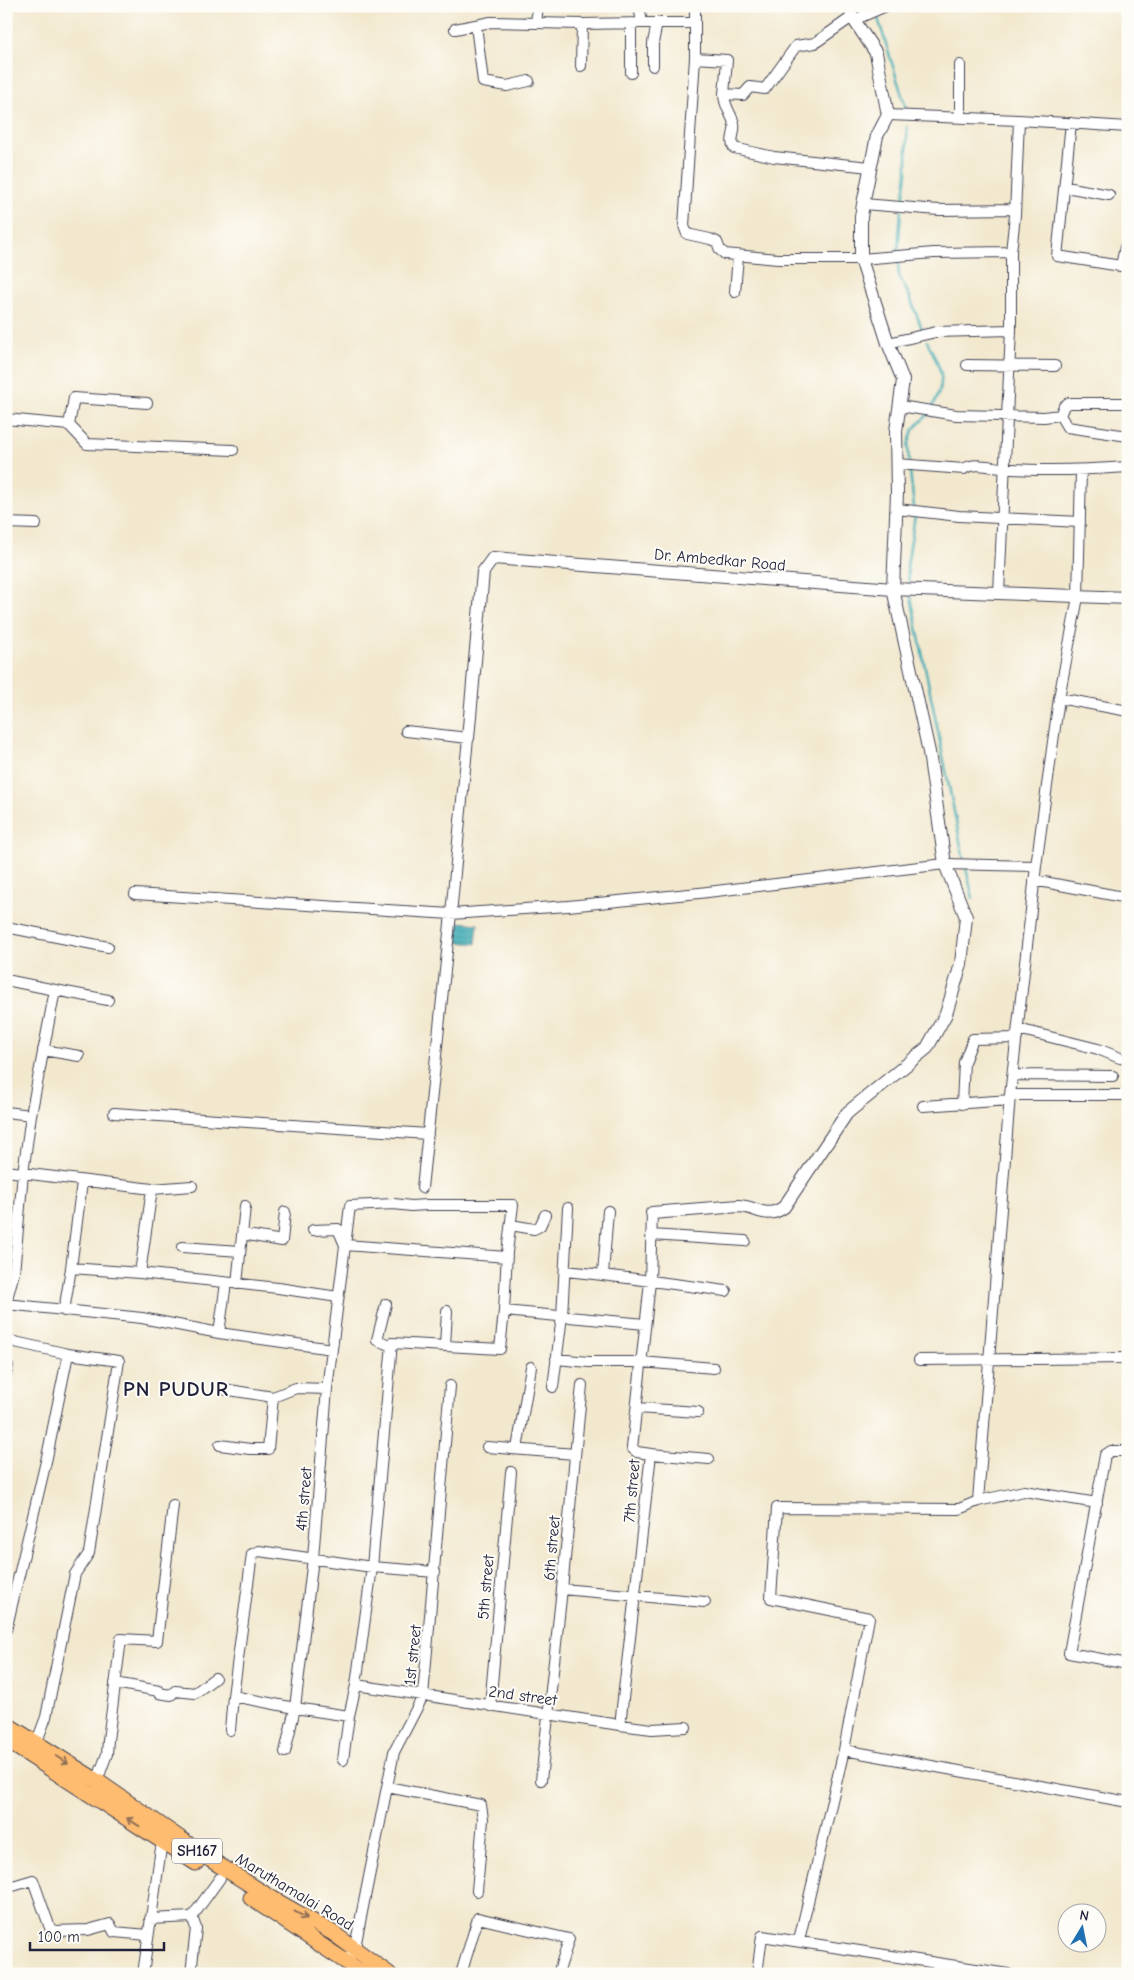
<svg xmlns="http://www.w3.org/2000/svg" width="1134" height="1980" viewBox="0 0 1134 1980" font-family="'Comic Neue',sans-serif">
<defs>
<pattern id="water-rules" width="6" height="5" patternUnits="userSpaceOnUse" patternTransform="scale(1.25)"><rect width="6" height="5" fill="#3aabb4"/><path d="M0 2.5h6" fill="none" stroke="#308b94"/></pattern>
</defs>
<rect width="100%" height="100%" fill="#fdfcf7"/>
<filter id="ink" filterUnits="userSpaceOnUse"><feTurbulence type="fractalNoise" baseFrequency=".02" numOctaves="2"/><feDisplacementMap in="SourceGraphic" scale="10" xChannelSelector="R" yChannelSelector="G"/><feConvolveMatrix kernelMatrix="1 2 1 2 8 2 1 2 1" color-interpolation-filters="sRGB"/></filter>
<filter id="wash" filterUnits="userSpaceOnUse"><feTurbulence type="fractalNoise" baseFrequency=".0096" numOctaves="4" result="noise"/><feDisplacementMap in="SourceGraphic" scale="20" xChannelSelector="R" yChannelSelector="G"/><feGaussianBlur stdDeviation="1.12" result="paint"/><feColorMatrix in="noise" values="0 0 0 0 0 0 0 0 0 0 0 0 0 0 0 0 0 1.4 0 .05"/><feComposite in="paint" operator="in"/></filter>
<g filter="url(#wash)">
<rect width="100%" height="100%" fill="#f2e8ce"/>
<path fill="url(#water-rules)" stroke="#2e6678" d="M459,922L478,924L476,944L457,942Z"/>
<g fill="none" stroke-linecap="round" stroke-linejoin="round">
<path stroke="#3aabb4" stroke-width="2.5" d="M877,15L906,108
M903,202L907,173V127
M898,251L901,211
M898,260L899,276L909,295L922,329
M927,341C940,369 949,377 932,407
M909,461L908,446L913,430L928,414
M910,471L914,507
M909,582L907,566L915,515
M911,597L964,861
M966,868L973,898"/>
</g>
</g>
<g filter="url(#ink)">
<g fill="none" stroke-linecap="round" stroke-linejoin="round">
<g stroke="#414051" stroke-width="12">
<path id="minor" d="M639,6L642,23H695
M695,6V58L684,226L687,234L710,239L717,242L720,250L725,254L778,259H861L934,253L1011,252L1015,215L1019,120
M854,20L886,6
M536,23L538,6
M476,25L483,82L507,86L529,81
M455,29L491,22L582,24
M695,58L727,60L724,94L743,95L750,87L765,89L796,46L815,43L852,17
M581,66L582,24L642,23
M653,66V43L657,23
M631,73V23
M724,94C724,107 732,114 734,124C736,132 729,140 734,148L774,157L870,167
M888,115L1019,120L1128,127
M960,118V65
M1071,123L1057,256L1121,266L1125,247
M1066,187L1109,195
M863,204L939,210L1015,209
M735,292L738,256
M888,343L936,332L1011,330
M967,365L1055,366
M147,403L74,398L69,425L87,444L233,450
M900,406L956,415L1044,417L1060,415L1064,406L1068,403H1128
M1060,415L1067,427L1128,436
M6,419L69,425
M897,464L964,469C974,462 989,467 1001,468C1043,472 1086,470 1128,467
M897,509L959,516L1080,522
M6,523L36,524
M999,593L1011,330V252
M1059,698L1128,711
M406,731L468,738L451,914L568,906L699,893L945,864L1036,866L1010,1095H1128
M1036,866L1059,698L1078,597L1081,471
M1034,880L1128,898
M135,894L451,914L422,1188
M6,927L108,947
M6,980L55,990L31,1115
M55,990L108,1000
M1018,1029L1098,1049L1120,1058
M43,1050L79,1056
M1013,1075L1113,1076
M962,1104L964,1062L973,1039L1017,1038
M923,1106L1010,1100
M6,1112L31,1115L23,1173L14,1273L6,1302
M114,1113L428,1134
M6,1171L152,1189L140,1273L278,1288L338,1297
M82,1182L71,1268L140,1273
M152,1189L192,1186
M511,1225L534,1229L540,1226L545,1215
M313,1230L338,1229L345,1245L507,1257
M242,1234L282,1241L285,1212
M651,1235L745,1241
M182,1247L240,1251
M565,1271C619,1276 672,1284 726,1291
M603,1274L608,1211
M237,1284L245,1206
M6,1304L142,1318L219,1333L332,1349
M386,1304L377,1340L392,1346
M64,1311L71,1268
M645,1324L504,1311L500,1349L392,1343L372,1567L356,1685L620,1725L652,1729L686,1727
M219,1333L226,1283
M6,1340L68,1354L47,1457L6,1630
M445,1346L447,1311
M556,1359L589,1362H641L714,1368
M919,1360L1128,1358
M6,1374L8,1366
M553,1387L562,1316L568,1208
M223,1389L273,1397L296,1388L327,1389
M637,1408L698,1412
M220,1445L250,1449H268L273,1397
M487,1447L575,1454
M517,1449L531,1367
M1128,1451H1111L1105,1455L1069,1653L1128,1664
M651,1454L709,1459
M978,1501L1010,1095
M562,1589L705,1602
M115,1683L159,1691V1693L171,1695L175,1691L195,1693L215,1678
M356,1685L349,1716L295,1708L313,1558L327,1389L350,1206L394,1204L411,1206L427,1205H513L507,1252L504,1311
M233,1696L252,1554L259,1551L372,1567L435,1572
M490,1706L511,1472
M620,1725L651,1454L637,1452L632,1448L650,1282L652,1213
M230,1730L233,1696L295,1708L285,1752
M36,1744L46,1717L75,1574L89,1553L119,1361L68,1354
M844,1750L869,1618L771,1598L777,1508L959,1509L978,1501L1024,1491L1097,1503
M343,1760L349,1716
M541,1780L562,1589L582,1385
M97,1781L107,1754L108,1740L121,1639L157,1641L173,1505
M387,1787L481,1805L483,1819L477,1891
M6,1888L33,1880L50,1928L54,1931L88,1930L110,1924L114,1932L148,1935
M150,1919L192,1917
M799,1940L844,1750L1128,1802
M348,1961L355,1947L394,1752L423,1696L450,1386
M143,1974L162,1841L164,1837
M191,1974L196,1928L192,1917L220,1878
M461,1974L478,1918L569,1939L558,1974
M757,1974L762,1936L1008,1974"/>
</g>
<g stroke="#414051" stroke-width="14">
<path id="tertiary" d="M468,738L483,572L493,558L893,589L1128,598
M652,1213L739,1206C758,1207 766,1220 784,1207L847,1113L927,1048L946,1014L961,964L966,917L945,864L929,752L893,589L897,493L896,431L903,380L888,343L861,259V217L863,204L877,136L888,115L876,53L852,17L850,6"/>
</g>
<g stroke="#414051" stroke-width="17">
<path id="primary" d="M6,1724L97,1781L211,1860L273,1899L333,1933L389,1974
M6,1740L196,1863
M251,1898L364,1974"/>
</g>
<use href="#minor" stroke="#fff" stroke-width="10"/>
<use href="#tertiary" stroke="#fff" stroke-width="12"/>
<use href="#primary" stroke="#fdbc70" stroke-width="15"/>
</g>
<defs><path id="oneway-shaft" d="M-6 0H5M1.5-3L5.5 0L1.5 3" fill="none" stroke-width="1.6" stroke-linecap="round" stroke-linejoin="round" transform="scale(1.25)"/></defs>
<g stroke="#906f56">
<use href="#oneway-shaft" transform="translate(62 1760) rotate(32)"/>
<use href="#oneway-shaft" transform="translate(133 1822) rotate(-147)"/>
<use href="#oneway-shaft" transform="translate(301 1915) rotate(29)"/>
</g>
</g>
<g text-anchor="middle" stroke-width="4" stroke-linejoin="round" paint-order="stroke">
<rect fill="#fdfcf7" stroke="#646373" stroke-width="1" x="172" y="1838.5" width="50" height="25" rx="4"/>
<g font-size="15" font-weight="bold" fill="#22223b">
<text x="197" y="1856">SH167</text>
</g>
<g font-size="16" fill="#22223b" stroke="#fdfcf7">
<text transform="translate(720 559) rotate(5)" y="6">Dr. Ambedkar Road</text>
<text transform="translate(631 1491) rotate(-85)" y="6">7th street</text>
<text transform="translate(303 1499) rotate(-85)" y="6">4th street</text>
<text transform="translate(551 1548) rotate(-85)" y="6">6th street</text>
<text transform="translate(485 1587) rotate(-85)" y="6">5th street</text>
<text transform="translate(412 1655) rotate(-84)" y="6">1st street</text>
<text transform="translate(523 1695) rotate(8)" y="6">2nd street</text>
<text transform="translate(295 1891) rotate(31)" y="6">Maruthamalai Road</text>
</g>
<g font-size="21" font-weight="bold" letter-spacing="1" fill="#22223b" stroke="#fdfcf7">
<text x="176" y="1396">PN PUDUR</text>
</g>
</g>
<rect width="1134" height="1980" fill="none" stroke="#fdfcf7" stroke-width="25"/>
<g transform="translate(1082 1928) rotate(10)"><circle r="24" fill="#fdfcf7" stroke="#a5a5ac"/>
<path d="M0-4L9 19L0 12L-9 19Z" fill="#1f6fb2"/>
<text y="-8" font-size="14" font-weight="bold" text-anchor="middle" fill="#22223b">N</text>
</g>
<path d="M30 1942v8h134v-8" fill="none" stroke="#22223b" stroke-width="2.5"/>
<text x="38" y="1942" font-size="15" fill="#22223b" stroke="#fdfcf7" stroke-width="4" paint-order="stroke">100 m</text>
</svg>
